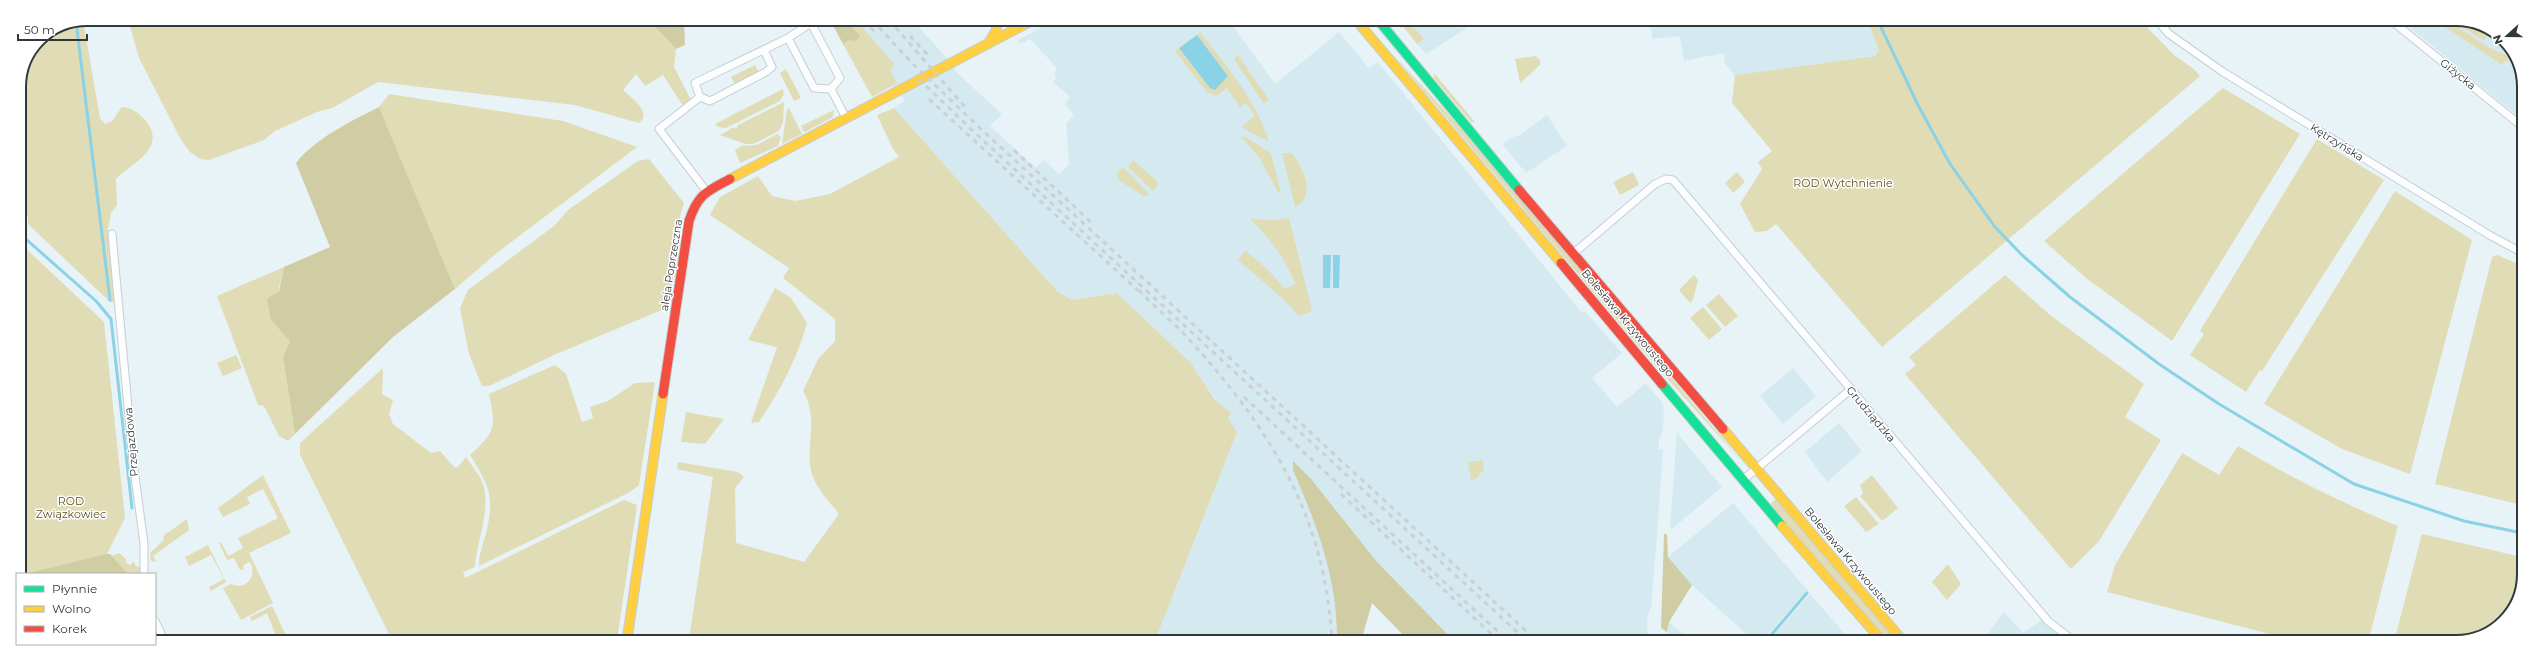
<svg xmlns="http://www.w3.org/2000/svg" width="2543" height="661" viewBox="0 0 2543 661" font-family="Montserrat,sans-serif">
<rect width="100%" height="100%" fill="#e8f3f7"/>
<path fill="#d5eaf0" d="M842,20H912L948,59L956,72L1002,114L990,126L1036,168L1044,160L1059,174L1069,164L1066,123L1074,115L1065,104L1070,97L1053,82L1057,77L1054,74L1057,68L1030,39L1020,44L1018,40L1045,25L1055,20H1229L1275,84L1339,32L1369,68L1378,62L1582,313L1585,311L1622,353L1592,378L1617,407L1646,383L1663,404L1664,418L1662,434L1659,438V449H1663L1659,509L1651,607L1647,617L1648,641H1409L1372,603L1361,641H1155L1237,432L1191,363L1117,293L1072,300L1057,291L894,108L905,100Z
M1408,20H1470L1464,30L1426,54L1417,44L1423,39Z
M1649,20L1864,21L1869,23L1879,51L1875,56L1735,75L1725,64L1724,53L1684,61L1680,36L1653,39Z
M2402,21H2473L2507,42L2524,82V121Z
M1547,115L1567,146L1526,173L1502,144L1515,136L1520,135Z
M1793,368L1816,396L1783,424L1760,396Z
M1839,423L1862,451L1827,482L1805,452Z
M1677,433L1722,487L1672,529L1670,528Z
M1733,503L1808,591L1762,641H1754L1692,585L1668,557Z
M1810,594L1851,641H1768Z
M2004,612L2023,633L2043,619L2064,642H1981Z
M1669,622L1691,641H1666Z"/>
<path fill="#e0dcb6" d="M128,19L649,20L676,49L674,67L691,100L683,106L663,75L645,86L636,74L623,90C631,98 653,112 639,123L575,105L378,82L332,108L317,112L275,131L264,140L209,160L200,159L190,152L181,140L139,58Z
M83,20L100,118L105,124L112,121L122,107C132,108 138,112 145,120C169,148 131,163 116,179L117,205L111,213L108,229L114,302H110L28,224V217L19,211V87L24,61L39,39L61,24Z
M845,20H856L894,64L890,71L897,83L894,85L872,97L843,44L849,39L851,27Z
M1398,20H1408L1424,39L1417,44Z
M1864,21H2141L2174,55L2194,69L2200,76L1882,347L1776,224L1767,231L1755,232L1740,204L1762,169L1758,162L1772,151L1732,103L1735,75L1875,56L1879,51L1869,23Z
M2436,21C2465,21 2483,54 2513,55L2515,61H2505L2502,65Z
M2453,21H2473L2490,32L2484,41Z
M1200,32C1227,67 1256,100 1269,142L1243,128L1242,126L1255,116L1246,103L1240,107L1227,88L1216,96L1207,92L1175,51L1179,48L1210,88L1228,76L1197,35Z
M1391,52L1461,128L1744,464L1655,365Z
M1238,55L1269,100L1264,104L1234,59Z
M1535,56L1540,60V65L1520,83L1515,59Z
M755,65L759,73L735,85L731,77Z
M786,69L801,98L794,101L780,73Z
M1434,73L1475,122H1471L1434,78Z
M2223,88L2300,134L2172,341L2086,278L2044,241Z
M783,89L784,94L780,101L726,128L718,127L715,124Z
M389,94L563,121L637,147L498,252L455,289L379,107Z
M784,102L783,122L779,131L753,144H745L720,135L734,127L736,129L738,125Z
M789,108L802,134L782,144L787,109Z
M894,108L1057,291L1072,300L1117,293L1191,363L1215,400L1231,413L1228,418L1237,432L1155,641L689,640L713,477L677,469L678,462L738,472L744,477L735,488L736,543L804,562L839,514C828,500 811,483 810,464C808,437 817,415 803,391L818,359L835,341V319L783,278L789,268L710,215L720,197L758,176L772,196L795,201L830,194L899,157L893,149L877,115Z
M834,110L833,117L805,132L803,131L801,126Z
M777,134L781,137L778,146L740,163L735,150L742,146L757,145Z
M1244,136L1271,153L1281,193L1278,192L1259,157L1242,138Z
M2317,139L2384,180L2262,371L2260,370L2246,392L2190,355L2204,334L2200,331Z
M1282,153H1291C1303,165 1317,197 1295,207Z
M649,159L684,203L680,217L669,307L554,355L489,386H482L469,354L460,308L468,290L554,226L568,210L638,161Z
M1133,160L1157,181L1158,185L1153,191L1128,167Z
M1123,167L1149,194L1145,197L1120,181L1116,175Z
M1633,172L1639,185L1620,195L1613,182Z
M1737,172L1745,182L1733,193L1725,183Z
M2395,191L2472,240L2410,474L2342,449L2264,404Z
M1289,218L1312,311L1299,316L1282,298L1238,260L1245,250L1267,269L1285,289L1295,284C1286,260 1269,236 1250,219L1277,220Z
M19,242L104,322L125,518L107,554L112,556L119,553L126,559V563L131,565L133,561L136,566L141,568V573L19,574Z
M2497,255L2523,266L2522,505L2435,484L2492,257Z
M284,267L271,320L291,341L283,357L295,434L288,441L279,436L264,406L258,405L217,296Z
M1694,275L1698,280L1693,300L1690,303L1679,290Z
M2005,275L2050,315L2144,384L2125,417L2161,440L2099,541L2071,569L1905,374L1916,365L1909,357Z
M775,288L791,298L807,323C797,359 780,391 759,422L751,423L777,347L748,340Z
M1719,294L1738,316L1725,327L1706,305Z
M1703,307L1722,329L1709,340L1690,318Z
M236,355L242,368L223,376L217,363Z
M555,365L566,374L582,422L593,418L590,407L608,401L635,383L655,382L639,485L630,492L479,566C479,554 483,544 486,533C495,497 489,485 470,455C496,431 496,428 489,394Z
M383,368L382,394L393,400L389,414L393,424L431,453L440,451L455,468L459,466L466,457C471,465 478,473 482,481C492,509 477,539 475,567L463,572L465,578L624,500L637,505L617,640H392L300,455V443Z
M686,412L724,419L705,444L681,442Z
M2238,446C2290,477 2342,503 2398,526L2368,642H2301L2107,592L2115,565L2182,453L2219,475Z
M1483,460L1484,469L1477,478L1471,480L1468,462Z
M263,475L291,533L249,553L273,603L241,620L223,588L231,584C246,591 258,576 250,562L243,565L244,569L240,570L234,558L227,560L219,543L221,542L228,556L243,548L238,538L278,518L263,489L247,497L250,504L223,517L218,508Z
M1872,475L1898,508L1882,521L1860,496L1863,494L1860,485Z
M1856,497L1879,524L1866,532L1844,506Z
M1776,499L1886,629L1897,641H1889L1770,504Z
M187,519L189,530L153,556L157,562L151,561L150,553L164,540L163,536Z
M2422,534L2522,557V591L2498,628L2456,642H2394Z
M208,545L226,582L211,591L209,587L224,579L211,555L189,566L185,557Z
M1948,564L1961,584L1947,600L1932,582Z
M272,606L287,637L283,640H272L276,636L267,613L252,621L250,617Z"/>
<path fill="#d0cca3" d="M649,20H684L685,45L676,49Z
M830,20H845L860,36L856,41L849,40L843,44Z
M379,107L455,289L393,337L295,434L283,357L290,341L271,320L267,299L279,291L284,267L330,247L296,163C313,140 353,120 379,107Z
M1293,461L1311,479L1377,562L1454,641H1409L1372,603L1361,641H1337C1338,580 1317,525 1293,470Z
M1664,534H1667L1668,557L1692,585L1669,622L1667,632L1661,628Z
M106,554H110L127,573L25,574Z"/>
<path fill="#8ad2e6" d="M1197,35L1228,76L1215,90L1210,88L1179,48Z
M1323,255H1331L1330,288H1323Z
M1333,255H1340L1339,288H1333Z"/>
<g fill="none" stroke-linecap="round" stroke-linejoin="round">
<path stroke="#8ad2e6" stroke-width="3" d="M76,21L110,300
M1878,21L1918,105L1950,164L1995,227L2022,255L2070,297L2159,364L2219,404L2354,484L2464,521L2522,533
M19,233L96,301L111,319L132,508
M1766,641L1807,593"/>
<g stroke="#c5ced2" stroke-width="9">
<path id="street" d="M2158,21L2169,34L2223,72L2491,236L2523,253
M2392,21L2524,128
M788,38L811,23L840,78L831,89
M764,50L772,67L766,72L710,101L700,97L695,83L788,38L814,88L831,89L846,118
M700,97L659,129L707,192
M112,234L133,461L144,544V574
M1574,253L1655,184L1666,179L1673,180L2049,622L2074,641
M1743,480L1850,390
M155,621L164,640"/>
</g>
<g stroke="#c5ced2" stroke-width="11">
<path id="fast" d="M1378,20L1519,190
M1662,384L1782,526"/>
</g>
<g stroke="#c5ced2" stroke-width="11">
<path id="slow" d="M1356,20L1561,263
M988,44L996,31L998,20
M730,179L1033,20
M1723,429L1903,641
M1782,526L1882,641
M627,640L663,394"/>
</g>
<g stroke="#c5ced2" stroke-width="11">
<path id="jam" d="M1519,190L1723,429
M1561,263L1662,384
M663,394L689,221C698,194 706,192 730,179"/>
</g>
<use href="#street" stroke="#fcfdfe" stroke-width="7"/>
<use href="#fast" stroke="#16e098" stroke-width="9"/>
<use href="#slow" stroke="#ffcf43" stroke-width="9"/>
<use href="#jam" stroke="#f24e42" stroke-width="9"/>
<path stroke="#cdd0d2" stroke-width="3" stroke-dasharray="5 5" stroke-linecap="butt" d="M864,20L874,31
M872,20L912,63L981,129L1537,641
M889,20L965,107
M910,36L929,56
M919,79L974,132L1527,641
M929,99L1143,295
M1014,150L1094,225
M1139,290C1154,307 1172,321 1187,337C1270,429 1325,514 1332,641
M1244,397L1508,641
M1341,494L1499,641"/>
</g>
<g text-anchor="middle" stroke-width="3" stroke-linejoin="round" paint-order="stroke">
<g font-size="11" fill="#30383a" stroke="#fff">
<text transform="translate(2458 74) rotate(39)" y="4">Giżycka</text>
<text transform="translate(2337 142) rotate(32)" y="4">Kętrzyńska</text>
<text transform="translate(671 265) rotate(-81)" y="4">aleja Poprzeczna</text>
<text transform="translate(1628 323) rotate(50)" y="4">Bolesława Krzywoustego</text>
<text transform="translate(1871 414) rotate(50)" y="4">Grudziądzka</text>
<text transform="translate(131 442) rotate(-95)" y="4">Przejazdowa</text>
<text transform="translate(1851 561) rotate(50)" y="4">Bolesława Krzywoustego</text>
</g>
<g font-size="11" fill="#5d5217" stroke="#fff">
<text x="1843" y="187">ROD Wytchnienie</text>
<text x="71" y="505">ROD<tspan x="71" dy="13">Związkowiec</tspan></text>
</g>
</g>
<path d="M0 0H2543V661H0ZM87 26H2456A61 61 0 0 1 2517 87V574A61 61 0 0 1 2456 635H87A61 61 0 0 1 26 574V87A61 61 0 0 1 87 26Z" fill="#fff" fill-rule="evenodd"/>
<path fill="none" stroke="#30383a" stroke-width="2" d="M87 26H2456A61 61 0 0 1 2517 87V574A61 61 0 0 1 2456 635H87A61 61 0 0 1 26 574V87A61 61 0 0 1 87 26Z"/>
<rect x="16" y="573" width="140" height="72" fill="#ffffff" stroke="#acafb0"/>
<rect x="24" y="586" width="20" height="6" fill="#16e098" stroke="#acafb0"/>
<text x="52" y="593" font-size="12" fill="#30383a">Płynnie</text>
<rect x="24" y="606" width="20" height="6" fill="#ffcf43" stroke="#acafb0"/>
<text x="52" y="613" font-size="12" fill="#30383a">Wolno</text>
<rect x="24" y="626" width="20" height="6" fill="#f24e42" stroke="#acafb0"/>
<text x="52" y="633" font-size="12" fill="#30383a">Korek</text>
<g transform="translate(2507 36) rotate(249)" stroke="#ffffff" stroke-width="3" paint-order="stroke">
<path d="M0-3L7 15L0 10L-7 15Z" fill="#30383a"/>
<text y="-6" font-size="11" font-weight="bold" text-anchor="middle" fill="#30383a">N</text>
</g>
<path d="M18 34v6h69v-6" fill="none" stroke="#30383a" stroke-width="2"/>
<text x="24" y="34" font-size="12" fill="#30383a" stroke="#ffffff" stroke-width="3" paint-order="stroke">50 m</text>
</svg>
